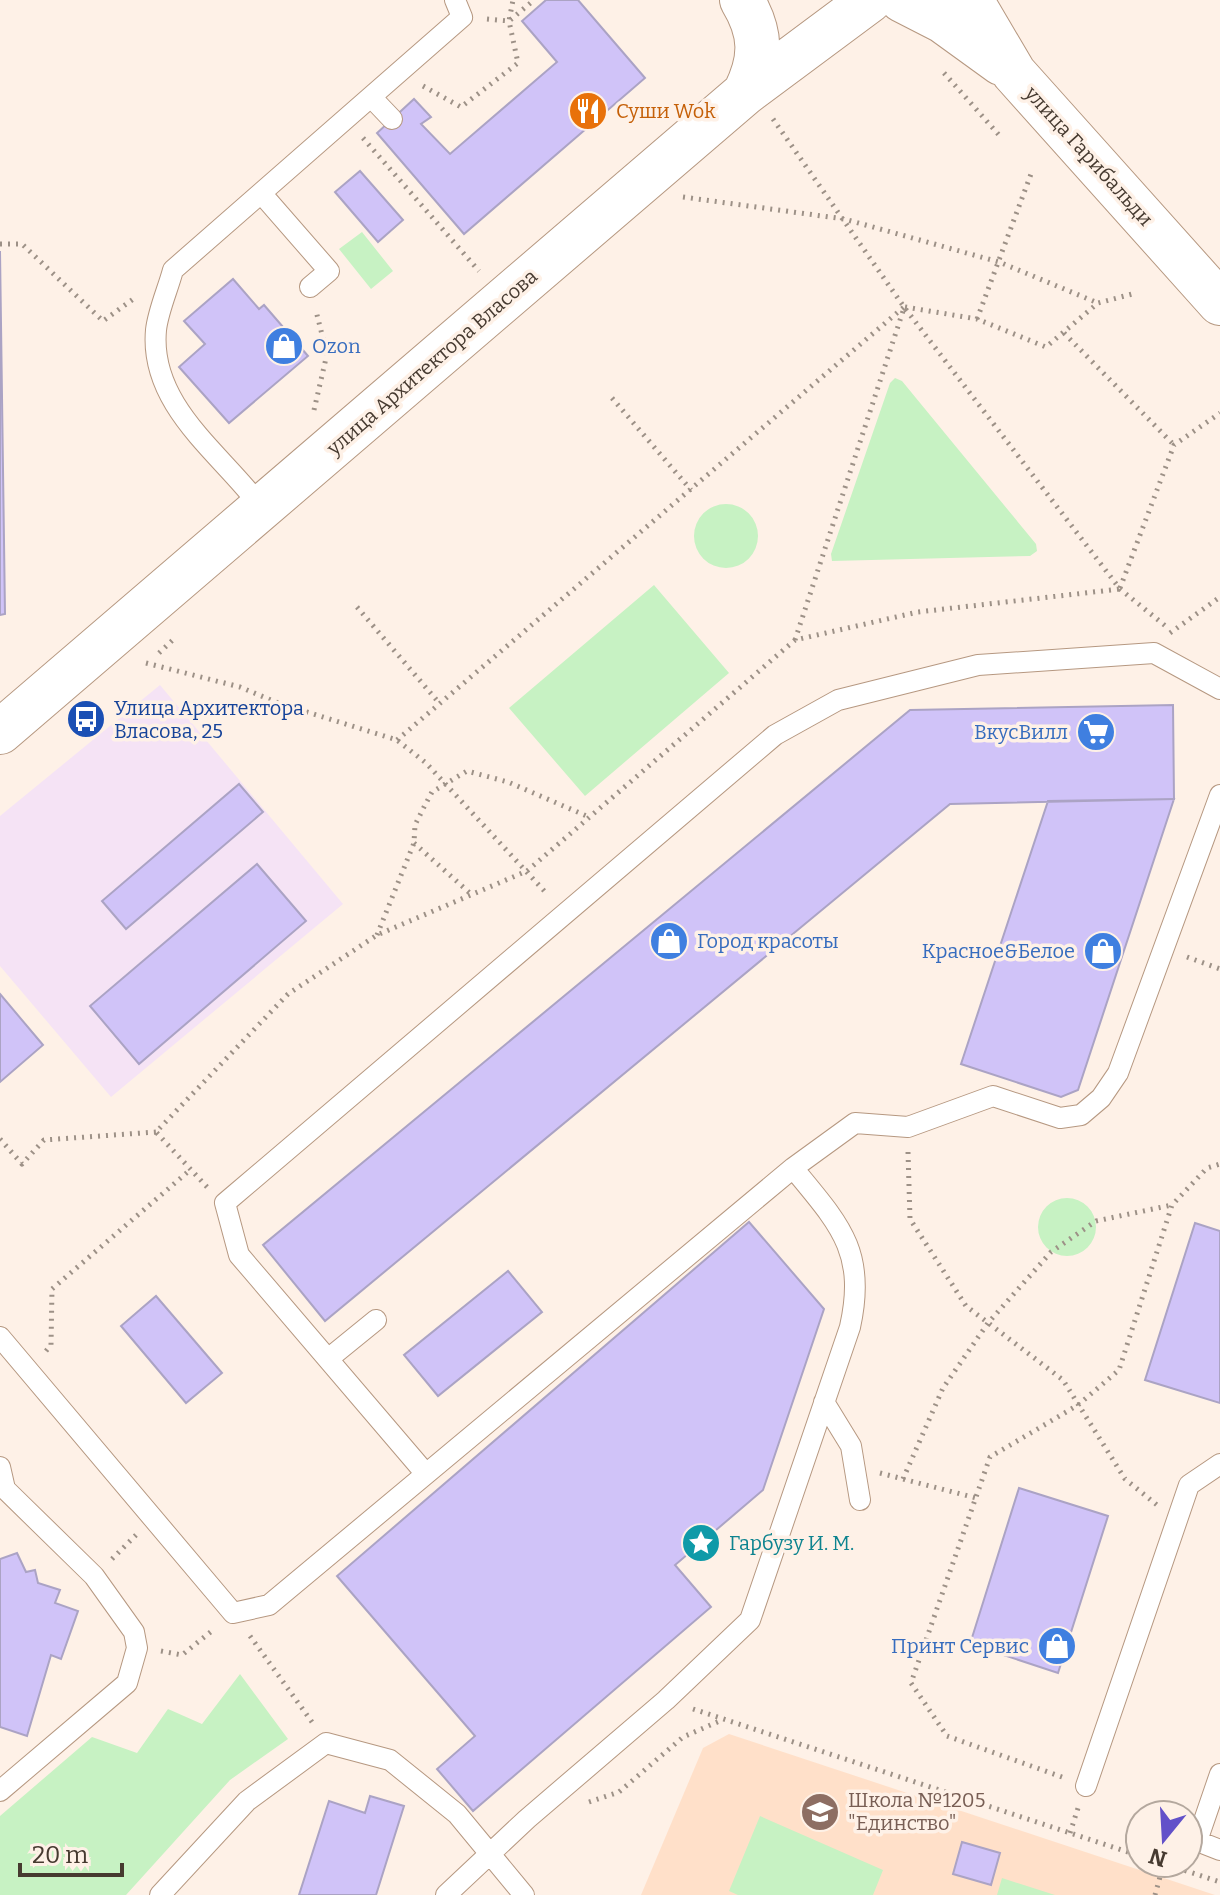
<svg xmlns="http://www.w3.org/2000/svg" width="1220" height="1895" viewBox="0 0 1220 1895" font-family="Bitter,serif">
<rect width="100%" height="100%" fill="#fef1e7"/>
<path fill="#f5e3f5" d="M160,685L343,904L111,1097L0,966V816Z"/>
<path fill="#ffe0c9" d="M729,1734L1215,1895H641L703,1748Z"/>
<path fill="#c7f2c3" d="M362,232L393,271L371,289L339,249Z
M895,378L902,381L1036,544L1037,551L1030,556L832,561L831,554L890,383Z
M694 536a32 32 0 1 1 64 0a32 32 0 1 1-64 0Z
M654,585L729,673L585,796L509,708Z
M1038 1227a29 29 0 1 1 58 0a29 29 0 1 1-58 0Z
M240,1674L288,1739L230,1780L126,1895H0V1816L92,1737L137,1753L168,1709L202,1724Z
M760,1816L883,1870L873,1895H738L729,1891Z
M1002,1878L1055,1895H997Z"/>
<path fill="#d0c3f8" stroke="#aba3c4" stroke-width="2" d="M546,0H578L645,78L464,234L377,133L414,99L431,117L421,124L450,154L557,62L522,21Z
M360,171L403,220L378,242L335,192Z
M0,251L5,614L0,615Z
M233,279L259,309L264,305L308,356L229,423L179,367L205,344L184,321Z
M1173,705L1174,799L950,804L325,1321L263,1245L910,710Z
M239,784L263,812L126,929L102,901Z
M1174,799L1078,1090L1061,1097L961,1064L1048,801Z
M257,864L306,921L139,1064L90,1006Z
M0,994L43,1045L0,1082Z
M749,1222L824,1309L763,1490L675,1565L711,1607L473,1811L437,1769L475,1736L337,1576Z
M1195,1223L1220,1231V1403L1145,1380Z
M508,1271L542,1312L438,1396L404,1355Z
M156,1296L222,1373L186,1403L121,1326Z
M1019,1488L1108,1516L1058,1673L970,1644Z
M17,1553L26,1572L35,1570L38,1583L60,1590L55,1603L78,1611L61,1659L51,1655L27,1736L0,1727V1559Z
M370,1796L404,1806L376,1895H299L329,1801L365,1813Z
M962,1842L1000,1853L991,1885L953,1874Z"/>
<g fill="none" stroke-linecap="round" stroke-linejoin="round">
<g stroke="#b69881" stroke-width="22">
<path id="service" d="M371,97L392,119
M261,193L329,271L310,287
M261,507C222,454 149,406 156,330C158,311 168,289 173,270L462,17L455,0
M793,1168L855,1123L908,1127L993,1096L1060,1118L1081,1115L1101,1098L1118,1073L1220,795
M0,1337L233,1613L269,1605L793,1168C839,1224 867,1251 850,1327L750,1620L666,1700L527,1819L446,1895
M328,1359L376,1320
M824,1402L851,1446L860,1500
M0,1467L5,1489L94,1576L134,1632L137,1648L127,1683L0,1791
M426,1474L239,1255L225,1203L775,735L838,700L978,665L1154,653L1220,689
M1220,1774L1197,1841L1220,1850
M1086,1786L1189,1485L1220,1464
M160,1895L247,1801L326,1743L390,1760L457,1814L524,1895"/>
</g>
<g stroke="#b69881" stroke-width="46">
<path id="tertiary" d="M742,0C762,33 762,59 745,93
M902,0L943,21L1001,63
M971,0L1014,73L1220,303
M0,732L745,93L870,0"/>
</g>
<path stroke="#9d9187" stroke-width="5" stroke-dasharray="2 6" stroke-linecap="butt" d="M487,19L509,21L534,0
M944,73L999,135
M423,86L461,107L518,63L509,21L513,0
M773,119L904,307L1120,589L1168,628
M363,138L479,271
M683,197L844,219L999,262L1098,303
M0,244H22L103,321L136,297
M905,307L977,319L1046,347L1098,303L1136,293
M977,319L1031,174
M1064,333L1174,445
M612,398L691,490
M314,410L327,354L316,311
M1120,588L1174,445L1220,413
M357,607L440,704
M1170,633L1220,597
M795,640L904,308
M159,653L176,637
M146,663L240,687L278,703L397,740L426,763L548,895
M397,740L904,307
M414,843L472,895
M377,935L414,843L415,825L424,807L432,792L467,771L508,782L589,817
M1187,957L1220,969
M0,1139L22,1164L44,1140L156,1132
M908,1152L910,1219L966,1306L1063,1380L1125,1479L1157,1505
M207,1187L156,1132L288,994L377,935L527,871L795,640L918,612L1120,589
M46,1351L51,1345L52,1289L190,1170
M880,1473L976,1498
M903,1479L943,1388L988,1323L1051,1252L1096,1221L1172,1205
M112,1559L136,1535
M250,1636L312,1722
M161,1651L182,1655L213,1630
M693,1709L1140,1856
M1062,1777L947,1736L911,1683L990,1457L1078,1405L1119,1370L1172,1205L1207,1168L1220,1164
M589,1802L619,1792L683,1737L722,1720
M1070,1833L1078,1808
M1162,1863L1220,1882
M1155,1895L1160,1877"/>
<use href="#service" stroke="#fff" stroke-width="20"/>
<use href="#tertiary" stroke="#fff" stroke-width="44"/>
</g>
<defs>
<g id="restaurant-disc" transform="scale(2)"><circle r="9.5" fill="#e8710a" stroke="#fef1e7"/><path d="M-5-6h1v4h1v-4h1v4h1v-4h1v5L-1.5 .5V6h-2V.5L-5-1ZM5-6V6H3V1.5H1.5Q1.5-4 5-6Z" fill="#fff"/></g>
<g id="shop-disc" transform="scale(2)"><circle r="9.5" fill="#3f7fe0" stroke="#fef1e7"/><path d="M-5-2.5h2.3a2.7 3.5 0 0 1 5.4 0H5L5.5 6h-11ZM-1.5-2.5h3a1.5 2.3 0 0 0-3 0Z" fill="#fff"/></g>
<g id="bus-disc" transform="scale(2)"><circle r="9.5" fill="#1a4fb4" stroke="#fef1e7"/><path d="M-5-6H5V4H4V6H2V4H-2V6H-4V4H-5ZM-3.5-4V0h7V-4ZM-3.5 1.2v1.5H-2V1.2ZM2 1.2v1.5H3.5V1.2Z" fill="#fff"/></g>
<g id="supermarket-disc" transform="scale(2)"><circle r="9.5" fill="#3f7fe0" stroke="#fef1e7"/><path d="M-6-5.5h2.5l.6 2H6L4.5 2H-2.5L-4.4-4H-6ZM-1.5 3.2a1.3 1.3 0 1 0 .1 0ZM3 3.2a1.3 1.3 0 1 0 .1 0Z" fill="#fff"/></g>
<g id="sight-disc" transform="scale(2)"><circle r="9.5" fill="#0f9aa8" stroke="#fef1e7"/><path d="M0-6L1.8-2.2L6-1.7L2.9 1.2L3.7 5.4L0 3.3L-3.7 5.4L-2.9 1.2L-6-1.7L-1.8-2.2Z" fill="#fff"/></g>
<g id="school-disc" transform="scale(2)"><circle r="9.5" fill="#8d6e63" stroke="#fef1e7"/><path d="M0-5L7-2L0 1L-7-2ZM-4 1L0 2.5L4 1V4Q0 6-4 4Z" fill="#fff"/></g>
</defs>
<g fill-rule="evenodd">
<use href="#restaurant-disc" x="588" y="111"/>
<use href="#shop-disc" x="284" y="346"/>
<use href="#bus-disc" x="86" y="719"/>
<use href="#supermarket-disc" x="1096" y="732"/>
<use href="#shop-disc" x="669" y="941"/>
<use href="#shop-disc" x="1103" y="951"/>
<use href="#sight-disc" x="701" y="1543"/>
<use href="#shop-disc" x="1057" y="1646"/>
<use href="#school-disc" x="820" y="1812"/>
</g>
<g text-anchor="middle" stroke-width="7" stroke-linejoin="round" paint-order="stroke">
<g font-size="20" fill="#c56008" stroke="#fef1e7" text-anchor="start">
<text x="616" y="118">Суши Wok</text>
</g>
<g font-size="20" fill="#463a30" stroke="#fef1e7">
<text transform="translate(1089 156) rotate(48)" y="7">улица Гарибальди</text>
<text transform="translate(432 362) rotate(-41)" y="7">улица Архитектора Власова</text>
</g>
<g font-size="20" fill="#366cbe" stroke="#fef1e7" text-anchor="end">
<text x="312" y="353" text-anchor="start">Ozon</text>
<text x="1068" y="739">ВкусВилл</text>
<text x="697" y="948" text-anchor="start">Город красоты</text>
<text x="1075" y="958">Красное&amp;Белое</text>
<text x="1029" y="1653">Принт Сервис</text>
</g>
<g font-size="20" fill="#164399" stroke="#fef1e7" text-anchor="start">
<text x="114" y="715">Улица Архитектора<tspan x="114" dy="23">Власова, 25</tspan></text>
</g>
<g font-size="20" fill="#0d838f" stroke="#fef1e7" text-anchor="start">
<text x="729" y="1550">Гарбузу И. М.</text>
</g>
<g font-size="20" fill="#785e54" stroke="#fef1e7" text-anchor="start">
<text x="848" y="1807">Школа №1205<tspan x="848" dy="23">"Единство"</tspan></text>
</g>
</g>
<g transform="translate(1164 1839) rotate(198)"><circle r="38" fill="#fef1e7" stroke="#b4a89e" stroke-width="2"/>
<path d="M0-6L14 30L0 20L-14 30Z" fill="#6251c9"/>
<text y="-12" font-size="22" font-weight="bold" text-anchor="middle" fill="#463a30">N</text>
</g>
<path d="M20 1863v12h102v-12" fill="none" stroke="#463a30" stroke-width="4"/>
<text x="32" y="1863" font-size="24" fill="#463a30" stroke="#fef1e7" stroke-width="6" paint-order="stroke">20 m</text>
</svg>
